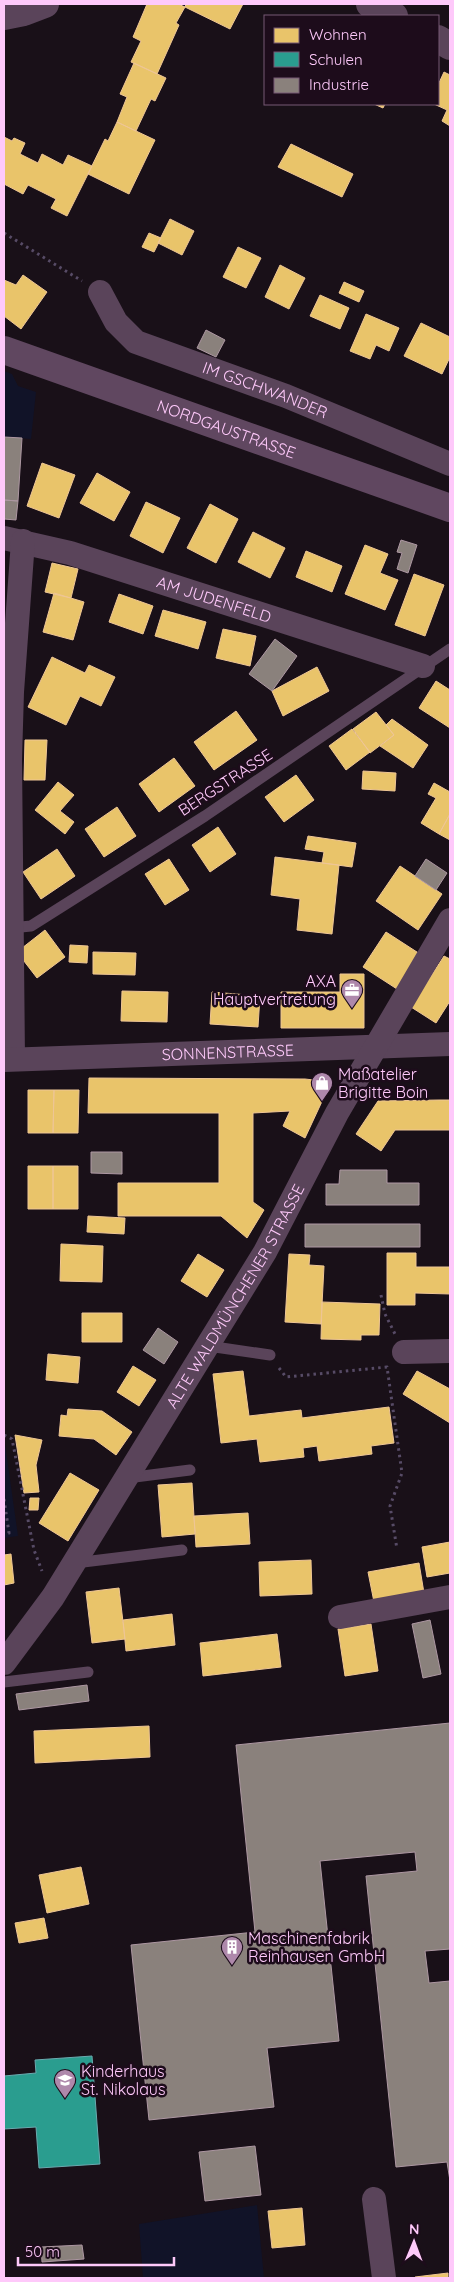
<svg xmlns="http://www.w3.org/2000/svg" width="454" height="2282" viewBox="0 0 454 2282" font-family="Quicksand,sans-serif">
<rect width="100%" height="100%" fill="#191018"/>
<path fill="#111328" d="M4,371L12,374L18,386L36,392L31,439L4,437Z
M4,1437L18,1536L4,1538Z
M257,2205L264,2278H143L139,2224Z"/>
<path fill="#e9c46a" stroke="#efc695" d="M147,4H178L185,7L176,23L179,25L157,74L131,62L141,41L133,37Z
M186,4H243L230,29L185,7Z
M134,63L166,78L155,101L151,99L136,131L117,122L127,97L120,94Z
M444,72L450,75V126L442,121L447,110L434,104H438V85Z
M374,104H385L383,108Z
M117,122L155,140L129,194L88,174L105,139L108,141Z
M4,137L12,141L14,138L25,143L20,154L38,163L42,154L63,165L68,155L92,166L67,216L51,208L56,199L28,185L23,194L4,184Z
M291,144L353,174L342,197L278,167Z
M170,219L194,231L182,255L158,243Z
M149,233L161,238L154,252L142,247Z
M238,247L261,258L246,288L223,277Z
M280,265L305,278L289,309L265,297Z
M23,275L47,292L21,329L4,316V280L16,285Z
M344,282L364,291L359,302L339,293Z
M320,295L349,308L340,329L310,316Z
M366,314L399,328L389,351L376,345L370,359L350,351Z
M421,323L450,337V357L442,374L404,356Z
M42,463L75,475L59,518L27,506Z
M97,473L130,492L114,521L80,503Z
M146,502L180,518L163,553L130,536Z
M210,504L238,519L216,563L187,548Z
M253,532L285,548L270,578L238,562Z
M365,545L388,554L380,573L398,580L385,610L345,594Z
M306,551L342,566L332,592L296,577Z
M52,563L78,569L71,598L45,592Z
M414,574L444,585L425,636L395,625Z
M54,593L84,602L73,640L43,632Z
M119,594L153,606L143,634L109,622Z
M163,610L206,622L198,649L155,636Z
M223,629L256,636L250,666L216,658Z
M52,657L85,673L89,665L115,677L101,706L80,696L66,725L28,707Z
M317,667L329,691L283,716L272,691Z
M436,681L450,690V728L419,708Z
M236,711L257,740L214,770L194,742Z
M376,712L394,735L370,753L353,729Z
M392,719L428,745L413,768L380,746L394,735L386,725Z
M352,729L370,752L346,770L329,746Z
M25,740H47L45,780H24Z
M174,758L195,786L159,812L139,784Z
M363,771L396,773L395,791L362,789Z
M296,775L314,800L284,822L265,797Z
M58,782L74,795L60,811L74,822L65,834L35,810Z
M434,783L450,792V814L439,834L421,823L436,798L428,794Z
M117,807L136,836L104,857L85,829Z
M450,814V840L439,834Z
M218,827L236,854L210,872L192,845Z
M308,836L356,843L352,867L322,863L324,852L305,849Z
M57,849L75,876L41,899L23,872Z
M275,857L339,865L332,934L297,930L300,899L271,895Z
M169,859L189,890L165,905L145,874Z
M400,866L442,894L418,930L376,901Z
M45,930L65,957L37,978L17,952Z
M386,932L420,954L397,989L363,967Z
M70,945L88,946L87,963L69,962Z
M93,952L136,953L135,975L93,974Z
M444,956L450,959V1001L436,1023L411,1007Z
M340,974H364V1028H281V992H340Z
M122,991L168,992L167,1022L121,1021Z
M212,992L260,996L258,1027L210,1024Z
M89,1078L305,1079L331,1082L305,1138L283,1126L290,1111L253,1113V1202L264,1210L247,1238L221,1216H118V1183H219V1113H88Z
M28,1090H54L53,1133H28Z
M54,1090H79L78,1133H53Z
M439,1100H450V1130H395L381,1151L356,1134L378,1101Z
M28,1166H53V1209H28Z
M53,1166H78V1209H53Z
M88,1216L125,1218L124,1234L87,1232Z
M61,1244L103,1246L102,1282L60,1281Z
M387,1253H416V1267H450V1294L415,1293V1305H387Z
M198,1254L224,1270L207,1297L181,1281Z
M289,1254L310,1255L309,1265L324,1266L321,1324L285,1322Z
M322,1302L380,1304L379,1335H361V1340L321,1339Z
M82,1313H122V1342H82Z
M48,1354L80,1357L78,1383L46,1380Z
M133,1366L156,1380L139,1406L117,1392Z
M243,1371L249,1416L301,1410L302,1418L389,1407L394,1443L371,1446L372,1454L319,1461L317,1446L303,1448L304,1457L260,1462L257,1439L221,1443L213,1374Z
M417,1371L450,1389V1423L403,1394Z
M68,1409L102,1411L132,1432L116,1455L94,1439L59,1436L61,1415L67,1416Z
M15,1435L42,1440L36,1465L39,1492L24,1493Z
M70,1473L99,1490L68,1541L39,1523Z
M192,1483L195,1534L162,1537L158,1485Z
M30,1498H39L38,1510H29Z
M248,1513L250,1544L196,1547L194,1516Z
M450,1542V1573L427,1577L422,1547Z
M11,1554L14,1583L4,1585V1555Z
M311,1560L312,1594L260,1596L259,1562Z
M419,1563L424,1593L374,1602L368,1572Z
M119,1588L125,1639L92,1643L86,1592Z
M172,1614L175,1645L126,1651L123,1620Z
M371,1624L378,1671L345,1676L338,1629Z
M277,1634L281,1667L203,1676L200,1643Z
M149,1726L150,1757L35,1763L34,1731Z
M81,1867L89,1904L47,1913L39,1875Z
M44,1918L48,1938L19,1943L15,1923Z
M302,2208L305,2245L272,2248L268,2211Z
M448,2273V2278H415V2277Z"/>
<path fill="#2a9d8f" stroke="#6aaaaf" d="M92,2056L100,2164L39,2168L36,2127L4,2129V2076L36,2073L35,2060Z"/>
<path fill="#8a817c" stroke="#ad97a2" d="M206,330L225,340L216,357L197,348Z
M4,437L22,438L18,501L4,500Z
M4,500L18,501L16,520L4,519Z
M401,540L417,545L408,573L397,569L402,553L397,552Z
M275,639L297,656L272,691L249,674Z
M426,859L447,873L436,890L415,876Z
M91,1152H122V1174L91,1173Z
M340,1170H387V1183H419V1205H326V1184H339Z
M305,1224H420V1247H305Z
M158,1328L178,1342L164,1364L143,1350Z
M430,1620L441,1674L423,1678L412,1624Z
M87,1685L89,1701L19,1710L16,1694Z
M450,1723V1949L425,1951L429,1983L450,1981V2181L447,2162L396,2167L366,1876L417,1871L415,1852L320,1861L339,2041L267,2048L274,2107L149,2120L131,1945L255,1932L236,1745Z
M255,2146L261,2195L205,2201L199,2152Z
M82,2245L84,2259L42,2262L41,2247Z"/>
<g fill="none" stroke-linecap="round" stroke-linejoin="round">
<path stroke="#574b66" stroke-width="3" stroke-dasharray="2.5 4" stroke-linecap="butt" d="M4,233L82,281
M381,1295L385,1314L395,1334
M279,1368L286,1377L387,1367L402,1473L390,1506L397,1549
M4,1435L12,1439L34,1550L42,1571
M4,1499L9,1533H4"/>
<path stroke="#5a445a" stroke-width="11" d="M11,928L31,926L205,816L450,649
M208,1346L270,1355
M127,1478L190,1470
M75,1563L182,1550
M4,1682L88,1672"/>
<g stroke="#5a445a" stroke-width="24">
<path id="s1" d="M100,292L116,322L136,342L286,396L450,464"/>
<path id="s2" d="M4,538L70,553L423,666"/>
<path d="M13,1059L10,759L12,692L23,541"/>
<path id="s3" d="M4,1060L450,1044"/>
<path d="M404,1352L450,1351"/>
<path d="M340,1617L450,1597"/>
<path id="s4" d="M4,1663L53,1597L265,1252L337,1113L450,920"/>
<path d="M374,2199L384,2278"/>
</g>
<path stroke="#5a445a" stroke-width="28" d="M370,4L394,16
M4,16L24,12L45,4
M438,39L450,46"/>
<path stroke="#604760" stroke-width="28" id="s5" d="M4,350L450,508"/>
</g>
<defs>
<g id="office-pin" transform="scale(1.125)"><path d="M0 17L-7.5 6A9.5 9.5 0 1 1 7.5 6Z" fill="#ae88ab" stroke="#1d0c1b"/><path d="M-6-3h4V-5.5h4V-3h4V5H-6ZM-1-4.5V-3h2v-1.5ZM-6 0V1H6V0Z" fill="#fff"/></g>
<g id="shop-pin" transform="scale(1.125)"><path d="M0 17L-7.5 6A9.5 9.5 0 1 1 7.5 6Z" fill="#ae88ab" stroke="#1d0c1b"/><path d="M-5-2.5h2.3a2.7 3.5 0 0 1 5.4 0H5L5.5 6h-11ZM-1.5-2.5h3a1.5 2.3 0 0 0-3 0Z" fill="#fff"/></g>
<g id="building-pin" transform="scale(1.125)"><path d="M0 17L-7.5 6A9.5 9.5 0 1 1 7.5 6Z" fill="#ae88ab" stroke="#1d0c1b"/><path d="M-4-6H4V6H1V3H-1V6H-4ZM-2.5-4.3h1.7v1.8h-1.7ZM.8-4.3h1.7v1.8H.8ZM-2.5-1h1.7V.8h-1.7ZM.8-1h1.7V.8H.8Z" fill="#fff"/></g>
<g id="school-pin" transform="scale(1.125)"><path d="M0 17L-7.5 6A9.5 9.5 0 1 1 7.5 6Z" fill="#ae88ab" stroke="#1d0c1b"/><path d="M0-5L7-2L0 1L-7-2ZM-4 1L0 2.5L4 1V4Q0 6-4 4Z" fill="#fff"/></g>
</defs>
<g fill-rule="evenodd">
<use href="#office-pin" x="352" y="990"/>
<use href="#shop-pin" x="322" y="1083"/>
<use href="#building-pin" x="232" y="1947"/>
<use href="#school-pin" x="65" y="2080"/>
</g>
<g text-anchor="middle" stroke-width="5" stroke-linejoin="round" paint-order="stroke">
<g font-size="16" fill="#fec9fa" stroke="#1d0c1b">
<text dy="6" stroke="none"><textPath href="#s1" startOffset="200">IM GSCHWANDER</textPath></text>
<text dy="6" stroke="none"><textPath href="#s5" startOffset="236">NORDGAUSTRASSE</textPath></text>
<text dy="6" stroke="none"><textPath href="#s2" startOffset="219">AM JUDENFELD</textPath></text>
<text transform="translate(225 782) rotate(-33)" y="6">BERGSTRASSE</text>
<text dy="6" stroke="none"><textPath href="#s3" startOffset="224">SONNENSTRASSE</textPath></text>
<text dy="6" stroke="none"><textPath href="#s4" startOffset="434">ALTE WALDMÜNCHENER STRASSE</textPath></text>
</g>
<g font-size="16" fill="#fec9fa" stroke="#1d0c1b" text-anchor="start">
<text x="336" y="987" text-anchor="end">AXA<tspan x="336" dy="18">Hauptvertretung</tspan></text>
<text x="338" y="1080">Maßatelier<tspan x="338" dy="18">Brigitte Boin</tspan></text>
<text x="248" y="1944">Maschinenfabrik<tspan x="248" dy="18">Reinhausen GmbH</tspan></text>
<text x="81" y="2077">Kinderhaus<tspan x="81" dy="18">St. Nikolaus</tspan></text>
</g>
</g>
<rect width="454" height="2282" fill="none" stroke="#fec9fa" stroke-width="10"/>
<rect x="264" y="15" width="175" height="90" fill="#1d0c1b" stroke="#775874"/>
<rect x="274" y="28" width="25" height="15" fill="#e9c46a" stroke="#775874"/>
<text x="309" y="40" font-size="15" fill="#fec9fa">Wohnen</text>
<rect x="274" y="52" width="25" height="15" fill="#2a9d8f" stroke="#775874"/>
<text x="309" y="65" font-size="15" fill="#fec9fa">Schulen</text>
<rect x="274" y="78" width="25" height="15" fill="#8a817c" stroke="#775874"/>
<text x="309" y="90" font-size="15" fill="#fec9fa">Industrie</text>
<g transform="translate(414 2242) rotate(1)" stroke="#1d0c1b" stroke-width="4" paint-order="stroke">
<path d="M0-4L9 19L0 12L-9 19Z" fill="#fec9fa"/>
<text y="-8" font-size="14" font-weight="bold" text-anchor="middle" fill="#fec9fa">N</text>
</g>
<path d="M18 2257v8h156v-8" fill="none" stroke="#fec9fa" stroke-width="2.5"/>
<text x="25" y="2257" font-size="15" fill="#fec9fa" stroke="#1d0c1b" stroke-width="4" paint-order="stroke">50 m</text>
</svg>
